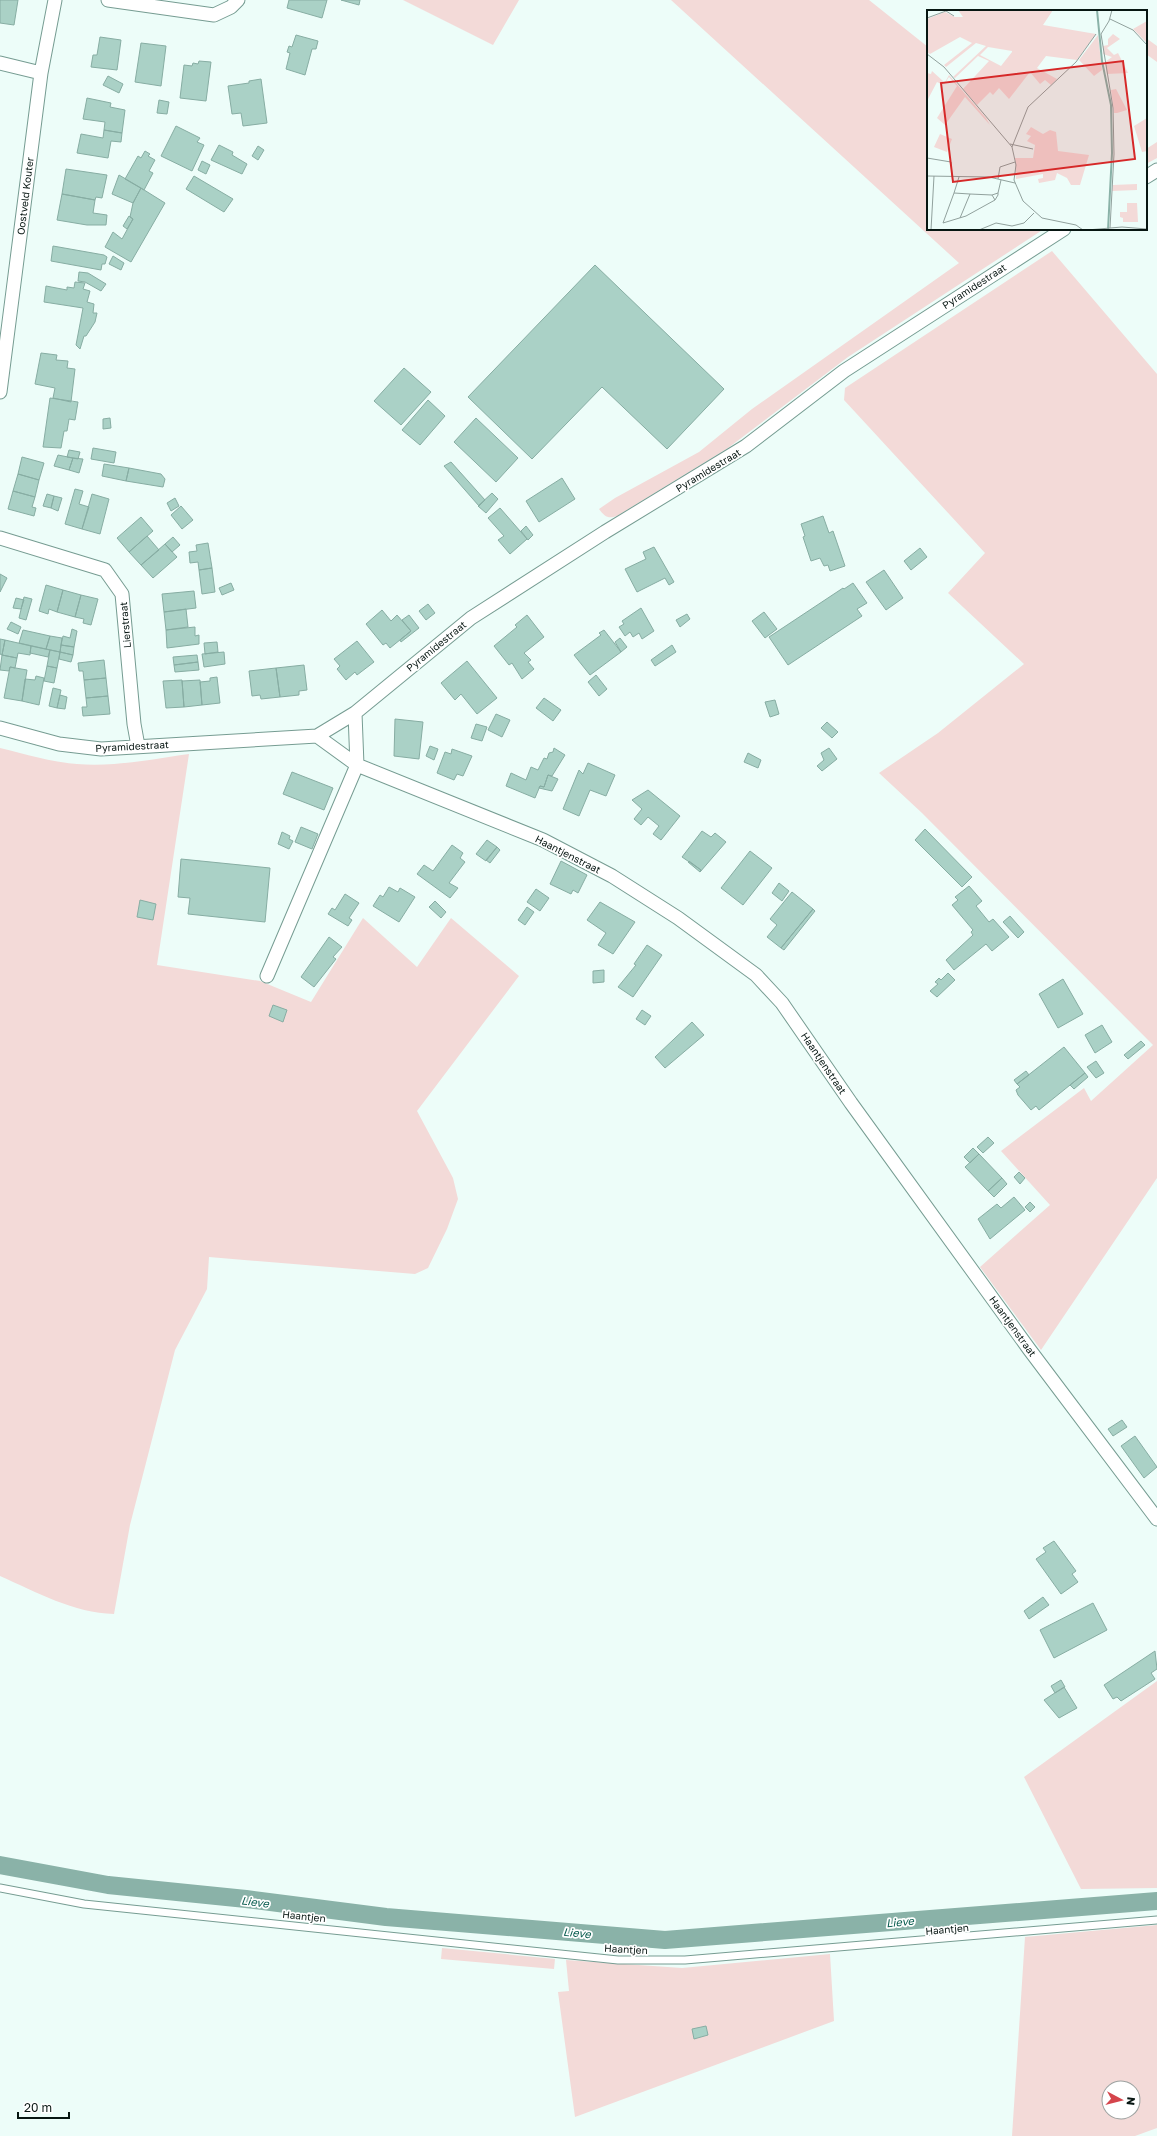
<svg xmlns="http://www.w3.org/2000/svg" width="1157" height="2136" viewBox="0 0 1157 2136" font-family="'Golos Text',sans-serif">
<rect width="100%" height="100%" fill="#edfdf9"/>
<path fill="#f3dad8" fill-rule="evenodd" d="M403,0H519L493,45Z
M671,0H869L928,47V229H1044L848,357L728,448L617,516C608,519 605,517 599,509L615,498L699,452L752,409L959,263Z
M1146,38L1157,46V62L1146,54Z
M1157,142V158L1146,164V149Z
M1052,251L1157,374V1178L1041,1350L980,1267L1050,1205L1001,1151L1084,1088L1091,1101L1153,1045L922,813L879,773L938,733L1024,664L948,593L985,553L844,400L845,388Z
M0,748C25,754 51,762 77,764C115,767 153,759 189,754L157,965L260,981L311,1002L363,918L417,967L451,918L519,976L417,1111L453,1178L458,1199L447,1229L428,1268L415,1274L209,1257L207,1289L175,1350L130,1525L114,1614C74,1613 36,1592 0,1576Z
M1157,1681V1888L1081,1889L1024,1777Z
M1157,1925V2128L1135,2136H1012L1025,1937ZM1109,2088H1133V2112H1109Z
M442,1948L555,1959L554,1969L441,1959Z
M830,1954L834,2021L575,2117L558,1992L569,1991L566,1960L682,1968Z"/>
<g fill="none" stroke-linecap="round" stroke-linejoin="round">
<path stroke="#8ab2a8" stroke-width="18" d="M0,1865L108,1885L246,1899L386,1917L665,1940L1157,1901"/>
</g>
<path fill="#aad1c6" stroke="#87ada3" d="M0,0H18L14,25L0,23Z
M289,0H327L322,18L287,8Z
M341,0H360L359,5Z
M296,35L318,41L316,49H312L305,75L286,69L290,53L287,52L289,46L292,47Z
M100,37L121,40L117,70L91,67L93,55H97Z
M141,43L166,46L161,86L135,82Z
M199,61L211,62L206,101L180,98L184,65L192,66L193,63L198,64Z
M108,76L123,84L119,93L103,85Z
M261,79L267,123L243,126L241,113L232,114L228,86L249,83V81Z
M87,98L111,103L110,107L125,110L122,133L104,130L105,122L83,119Z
M159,100L169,102L167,114L157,113Z
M176,126L200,138L197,142L204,145L192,171L161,156Z
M104,130L122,133L121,142L111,141L108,158L77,153L81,134L103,138Z
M219,145L233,152L232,155L247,164L242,174L211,160Z
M258,146L264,150L258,160L252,156Z
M145,151L150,154L148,156L155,160L149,171L153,173L144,190L125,179L138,156L141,158Z
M202,161L210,165L206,174L198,170Z
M66,169L107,175L102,198L96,197L95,200L62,194Z
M119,175L141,188L133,203L112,194Z
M194,176L233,199L224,212L186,189Z
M141,188L165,203L131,262L105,247L113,232L122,239L133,219L130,217L133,203Z
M62,194L95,200L93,213L107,215L106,225H87L57,220Z
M129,216L133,219L127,229L123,226Z
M53,246L104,255L107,257L105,264H102L101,270L51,261Z
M113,256L124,263L121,270L109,264Z
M595,265L724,389L667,449L602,387L532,459L468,397Z
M79,272L88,273L106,284L101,291L85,282L78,281Z
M75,282L85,283L83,289L90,291L87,302L94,304L93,313H97L95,322L86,336H84L80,349L76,345L83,308L44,302L46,286L67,290V287L74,288Z
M41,353L57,355L56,360L68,361L67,368L75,369L71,402L53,398L55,388L35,384Z
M404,368L431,392L401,425L374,401Z
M50,398L78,402L75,420L69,419L67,431H64L61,448L43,447Z
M428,400L445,416L420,445L402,430Z
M110,418L111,428L103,429V419Z
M476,418L518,458L496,482L454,442Z
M93,448L116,452L114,463L91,459Z
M69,450L80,452L78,459L67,457Z
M58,455L73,458L69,470L54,466Z
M22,457L44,463L39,480L18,474Z
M73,458L83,459L79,473L69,470Z
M451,462L485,500L479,506L444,466Z
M104,464L129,468L126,481L102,476Z
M129,468L161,474L165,479L163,487L126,481Z
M18,474L39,480L35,497L13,491Z
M562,478L575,499L539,522L526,501Z
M75,489L83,491L79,504L89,507L82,529L65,524Z
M13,491L35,497L32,507L36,508L34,516L8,509Z
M492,493L498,499L486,513L478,506Z
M47,494L54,496L51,508L43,506Z
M92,494L109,499L100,534L82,529Z
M54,496L62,498L58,511L51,508Z
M175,498L179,506L171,511L167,503Z
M181,506L193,520L182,529L171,515Z
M500,508L527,539L510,554L498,540L504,536L488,518Z
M823,516L829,533L833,531L845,566L830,571L828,565L824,566L820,558L811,561L803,537L805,536L801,524Z
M141,517L153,531L129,552L117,538Z
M526,526L533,535L528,540L521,531Z
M147,536L159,550L141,565L129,552Z
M173,537L180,545L172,552L165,544Z
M208,543L212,568L199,570L198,562L190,563L189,552L197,551L196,545Z
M165,544L177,557L153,578L141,565Z
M654,547L674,582L669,585L665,578L637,592L625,569L646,559L643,552Z
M920,548L927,557L911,570L904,561Z
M212,568L215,592L202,594L199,570Z
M884,570L903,598L886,610L866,582Z
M0,574L7,578L0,592Z
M231,583L234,590L222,595L219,588Z
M853,583L867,603L857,609L862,616L788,665L769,637L843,588L844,589Z
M46,585L63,590L57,612L49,609L48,614L39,611Z
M63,590L81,595L75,617L57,612Z
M194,591L196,608L164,612L162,594Z
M81,595L98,599L91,625L83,623L84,619L75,617Z
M24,597L32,599L26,620L19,618Z
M16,598L24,600L21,609L13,608Z
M428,604L435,613L426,620L419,611Z
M641,608L654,631L642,639L639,633L633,637L630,632L625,636L619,627L624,624L622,621Z
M186,609L188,627L166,630L164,612Z
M382,610L391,621L397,615L411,631L390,648L386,643L383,645L366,624Z
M764,612L777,629L765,638L752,621Z
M687,614L690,619L680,627L676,620Z
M409,615L419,628L401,642L400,640L411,631L402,620Z
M527,615L544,637L524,653L531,660L528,662L534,669L522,679L512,663L509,665L494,646L517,627L515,625Z
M11,622L21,627L18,634L7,629Z
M195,627V636L199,635V644L167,648L166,630Z
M72,629L77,631L74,647L61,645L63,636L70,638Z
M23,630L50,636L46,649L19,643Z
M604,630L621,652L590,675L574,655L601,635L599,633Z
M50,636L62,638L60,652L46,649Z
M620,638L627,647L621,652L615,642Z
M0,639L5,640L2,655L0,654Z
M5,640L31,646L30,655L18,653L17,658L2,655Z
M357,641L374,662L357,675L355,672L346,680L337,669L340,666L334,659Z
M217,642L218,652L205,654L204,643Z
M61,645L74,647L73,655L60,652Z
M672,645L676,652L655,666L651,660Z
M31,646L50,650L48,657L30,653Z
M50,650L60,652L57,668L47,666Z
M60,652L73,655L71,662L59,659Z
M224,652L225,664L204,667L202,654Z
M2,655L17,658L15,668L10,667L9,671L0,670Z
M197,655L198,662L174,665L173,657Z
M104,660L106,678L84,680L83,671H79L78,663Z
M467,661L497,698L477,714L461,694L455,700L441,683Z
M198,662L199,670L175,672L174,665Z
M304,665L307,690L299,691V695L280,697L276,668Z
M47,666L57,668L54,683L44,681Z
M10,667L27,670L22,701L4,698Z
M276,668L280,697L261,699L260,695L252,696L249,671Z
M596,675L607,689L599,696L588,682Z
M36,676L44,678L39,705L22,701L25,679L35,680Z
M217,677L220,703L202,705L200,682L210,681V678Z
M106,678L108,696L86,698L84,680Z
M182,680L184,707L166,708L163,681Z
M200,680L202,705L184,707L182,681Z
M53,688L61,690L57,708L49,706Z
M60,695L67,697L65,709L57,708Z
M108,696L110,714L83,716L82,707H87L86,698Z
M544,698L561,710L553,721L536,708Z
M775,700L779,714L770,717L765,702Z
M496,714L510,720L502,737L488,730Z
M395,719L423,722L419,759L394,756Z
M827,722L838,732L832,738L821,728Z
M476,724L487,727L482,741L471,738Z
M430,746L438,749L434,760L426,756Z
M554,748L565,755L552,776L548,775L544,787L540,786L535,798L506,786L511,773L526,780L531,767L538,770L544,758L547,759L549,753L553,752Z
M829,748L837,759L822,771L817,766L824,760L821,753Z
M452,749L472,756L463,776L457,774L454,780L437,773L445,752L451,754Z
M748,753L761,760L758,768L744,762Z
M588,763L615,775L606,796L590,790L579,816L563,809L579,770L583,774Z
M292,772L333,788L324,810L283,794Z
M548,775L558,779L552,791L539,788L540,786L544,787Z
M648,790L680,816L661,840L653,834L659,826L648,817L641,825L634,819L642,809L632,800Z
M301,827L318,834L312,849L295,842Z
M925,829L972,877L962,887L915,840Z
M702,831L711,837L715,833L726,842L700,872L701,870L682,857Z
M282,832L290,836L289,839L293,841L289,849L278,844Z
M487,840L497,847L486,861L476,854Z
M452,845L463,853L460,858L465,862L449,883L458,888L450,898L417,874L424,865L433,871Z
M497,847L500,850L490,863L486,860Z
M750,851L772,868L743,905L721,888Z
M181,859L270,868L265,922L188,914L190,898L178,897Z
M561,861L587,875L578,893L573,890L571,894L550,884Z
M689,861L701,870L700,872L688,862Z
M779,883L789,891L782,901L772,893Z
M969,886L982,901L976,906L989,922L993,919L1009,937L992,951L986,944L954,970L946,960L973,935L971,932L973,930L952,905L958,900L955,897Z
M389,887L398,892L400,888L415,897L399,922L373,906L380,895L383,897Z
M536,889L549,898L540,911L527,902Z
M792,892L813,909L781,948L767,937L777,925L770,919Z
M345,894L359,903L349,918L352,920L348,926L328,914L332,908L335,910Z
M140,900L156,904L153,920L137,917Z
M435,901L446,912L441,918L429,907Z
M600,902L635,922L613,954L598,945L606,933L587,920Z
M527,907L534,912L525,925L518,920Z
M813,909L815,911L784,950L781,948Z
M1010,916L1024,932L1018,938L1003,922Z
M329,937L342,947L333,957L336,959L314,987L301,977Z
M647,945L662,955L633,997L618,987L636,965L634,964Z
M604,970V982L593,983V971Z
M948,973L955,980L937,997L930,991L938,984L935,982L939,978L941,980Z
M1063,979L1083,1014L1058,1028L1039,994Z
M273,1005L287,1010L283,1022L269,1016Z
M642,1010L651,1016L645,1025L636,1019Z
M692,1022L704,1035L665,1068L655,1057Z
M1102,1025L1112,1042L1095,1053L1085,1035Z
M1141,1041L1145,1045L1128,1059L1124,1055Z
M1064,1047L1085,1073L1039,1110L1036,1106L1031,1110L1018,1095L1016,1090L1020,1087L1017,1084Z
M1096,1061L1104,1073L1096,1078L1087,1067Z
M1026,1071L1029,1075L1017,1084L1014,1080Z
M1085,1073L1088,1077L1074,1089L1070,1085Z
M988,1137L994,1143L983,1153L977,1147Z
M973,1148L979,1154L970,1163L964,1157Z
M979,1154L1002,1178L988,1191L965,1167Z
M1019,1172L1025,1178L1020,1184L1014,1177Z
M1002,1178L1007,1184L994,1197L988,1191Z
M1014,1197L1025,1210L990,1239L978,1219L997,1204L1001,1208Z
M1030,1202L1035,1207L1030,1212L1025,1207Z
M1122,1420L1127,1427L1113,1436L1108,1429Z
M1135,1436L1157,1467L1144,1478L1121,1446Z
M1054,1541L1076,1571L1072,1574L1078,1582L1061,1594L1036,1559L1046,1552L1043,1548Z
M1043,1597L1049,1605L1029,1619L1024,1611Z
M1093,1603L1107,1630L1054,1658L1040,1630Z
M1155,1651L1157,1669L1151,1673L1155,1679L1121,1701L1117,1697L1113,1699L1104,1685Z
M1061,1680L1065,1687L1055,1693L1051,1686Z
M1064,1687L1077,1708L1059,1718L1044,1700Z
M706,2026L708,2035L694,2039L692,2029Z"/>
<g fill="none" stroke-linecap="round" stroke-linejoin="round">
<g stroke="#769c92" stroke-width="9">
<path id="lane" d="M0,1888L84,1904L618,1960H685L1157,1920"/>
</g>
<g stroke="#769c92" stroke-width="15">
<path id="street" d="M108,0L214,15L231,7L238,0
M0,63L41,73
M1146,177L1157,170
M0,392L41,73L55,0
M0,538L105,570L122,594L134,724L138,746
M0,728L59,744L101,749L317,736L355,713L471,618L605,532L746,446L844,371L1064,229
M317,736L357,765L543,840L612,876L678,918L756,975L782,1003L851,1103L1029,1349L1157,1519
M267,976L357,765L355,713"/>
</g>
<use href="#lane" stroke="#fff" stroke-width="7"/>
<use href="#street" stroke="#fff" stroke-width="13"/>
</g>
<g text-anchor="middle" stroke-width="3.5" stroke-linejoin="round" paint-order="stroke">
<g font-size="10" fill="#071612" stroke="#fff">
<text transform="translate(25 196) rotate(-83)" y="4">Oostveld Kouter</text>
<text transform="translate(974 286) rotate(-33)" y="4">Pyramidestraat</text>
<text transform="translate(708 470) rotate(-31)" y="4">Pyramidestraat</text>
<text transform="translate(125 625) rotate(-95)" y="4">Lierstraat</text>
<text transform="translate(436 646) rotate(-39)" y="4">Pyramidestraat</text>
<text transform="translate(132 746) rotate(-3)" y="4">Pyramidestraat</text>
<text transform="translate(568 854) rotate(27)" y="4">Haantjenstraat</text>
<text transform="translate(824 1063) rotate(56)" y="4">Haantjenstraat</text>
<text transform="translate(1013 1326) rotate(54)" y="4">Haantjenstraat</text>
<text transform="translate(304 1916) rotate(6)" y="4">Haantjen</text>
<text transform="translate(947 1929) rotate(-5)" y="4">Haantjen</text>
<text transform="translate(626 1949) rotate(3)" y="4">Haantjen</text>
</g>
<g font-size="11" font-style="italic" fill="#055a4c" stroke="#fff">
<text transform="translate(255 1902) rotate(7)" y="4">Lieve</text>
<text transform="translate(900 1922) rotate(-5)" y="4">Lieve</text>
<text transform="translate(577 1933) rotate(5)" y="4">Lieve</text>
</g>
</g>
<g transform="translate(927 10)">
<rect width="220" height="220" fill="#edfdf9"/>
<path d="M31,0H126L116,15L169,24L150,50L119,46L110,58L130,69L124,75L118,70L113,74L103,62L82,89L72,78L66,85L63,82L50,95L36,79L62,51L51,46L28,68L26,67L59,36L49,33L19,57L17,55L45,33L33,27L3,44L0,42V9L18,2L28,7H36ZM61,37L85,41V42L74,56L53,45ZM220,11V33L206,19ZM186,24L193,29L180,38L187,45L191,43L201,63L180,64L178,52L185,47L176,44V36L181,35V29ZM171,25L175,60L167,66L152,50ZM5,61L16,71L14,74L10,72L0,91V63L4,64ZM22,65L59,108L63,115L38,87L18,115L10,108L30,76L22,67L16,76ZM189,79L200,100L190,103H187L184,80ZM220,108V141L215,142L207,116ZM104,117L116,124L123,120L129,122L131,141L162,145L153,175H144L140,168L130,163L128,170L112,173L111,169L116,168V164L89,169L88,148H106L108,135L100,131L104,126L99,124ZM13,124L25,129L20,142L7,137ZM210,174V180L185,181L186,175ZM200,193H210L211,212H196V208L193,207V202H200Z" fill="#f3dad8" fill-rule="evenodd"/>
<path fill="none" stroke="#8ab2a8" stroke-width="2" d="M170,0L175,51L184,95L185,143L181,220"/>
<path fill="none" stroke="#91a19d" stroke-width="1" d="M0,8L19,1L27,6M183,9L206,20L220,35M0,44L17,57L85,137L89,155L87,170L96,191L115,208L149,215L156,220M83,134L106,139M85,137L101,97L149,52L169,24M0,148L24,152L25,167M0,166L62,167L88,173M32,167L27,183L43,184L33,208M71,169L73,157L88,152M71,183V185L68,190L65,185ZM71,183L74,170M43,184L65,185M16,213L39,206L68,190M16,213L27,183M183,218L187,144L186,98L174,24L182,11L185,0M4,220L7,166M52,220L69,213L85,216L97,213L107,203M160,220L195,217L220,219"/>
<path fill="#d62828" fill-opacity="0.15" stroke="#d62828" stroke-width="2" d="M196,51L208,149L26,172L14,73Z"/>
<rect width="220" height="220" fill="none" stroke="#071612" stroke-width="2"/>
</g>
<g transform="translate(1121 2100) rotate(97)"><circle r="19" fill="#ffffff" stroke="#9ca2a0"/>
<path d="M0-3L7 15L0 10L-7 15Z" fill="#d5454c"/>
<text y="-6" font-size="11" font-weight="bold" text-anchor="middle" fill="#071612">N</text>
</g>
<path d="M18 2112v6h51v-6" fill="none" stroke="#071612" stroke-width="2"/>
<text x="24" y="2112" font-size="12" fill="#071612" stroke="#ffffff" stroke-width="3" paint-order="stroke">20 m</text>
</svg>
